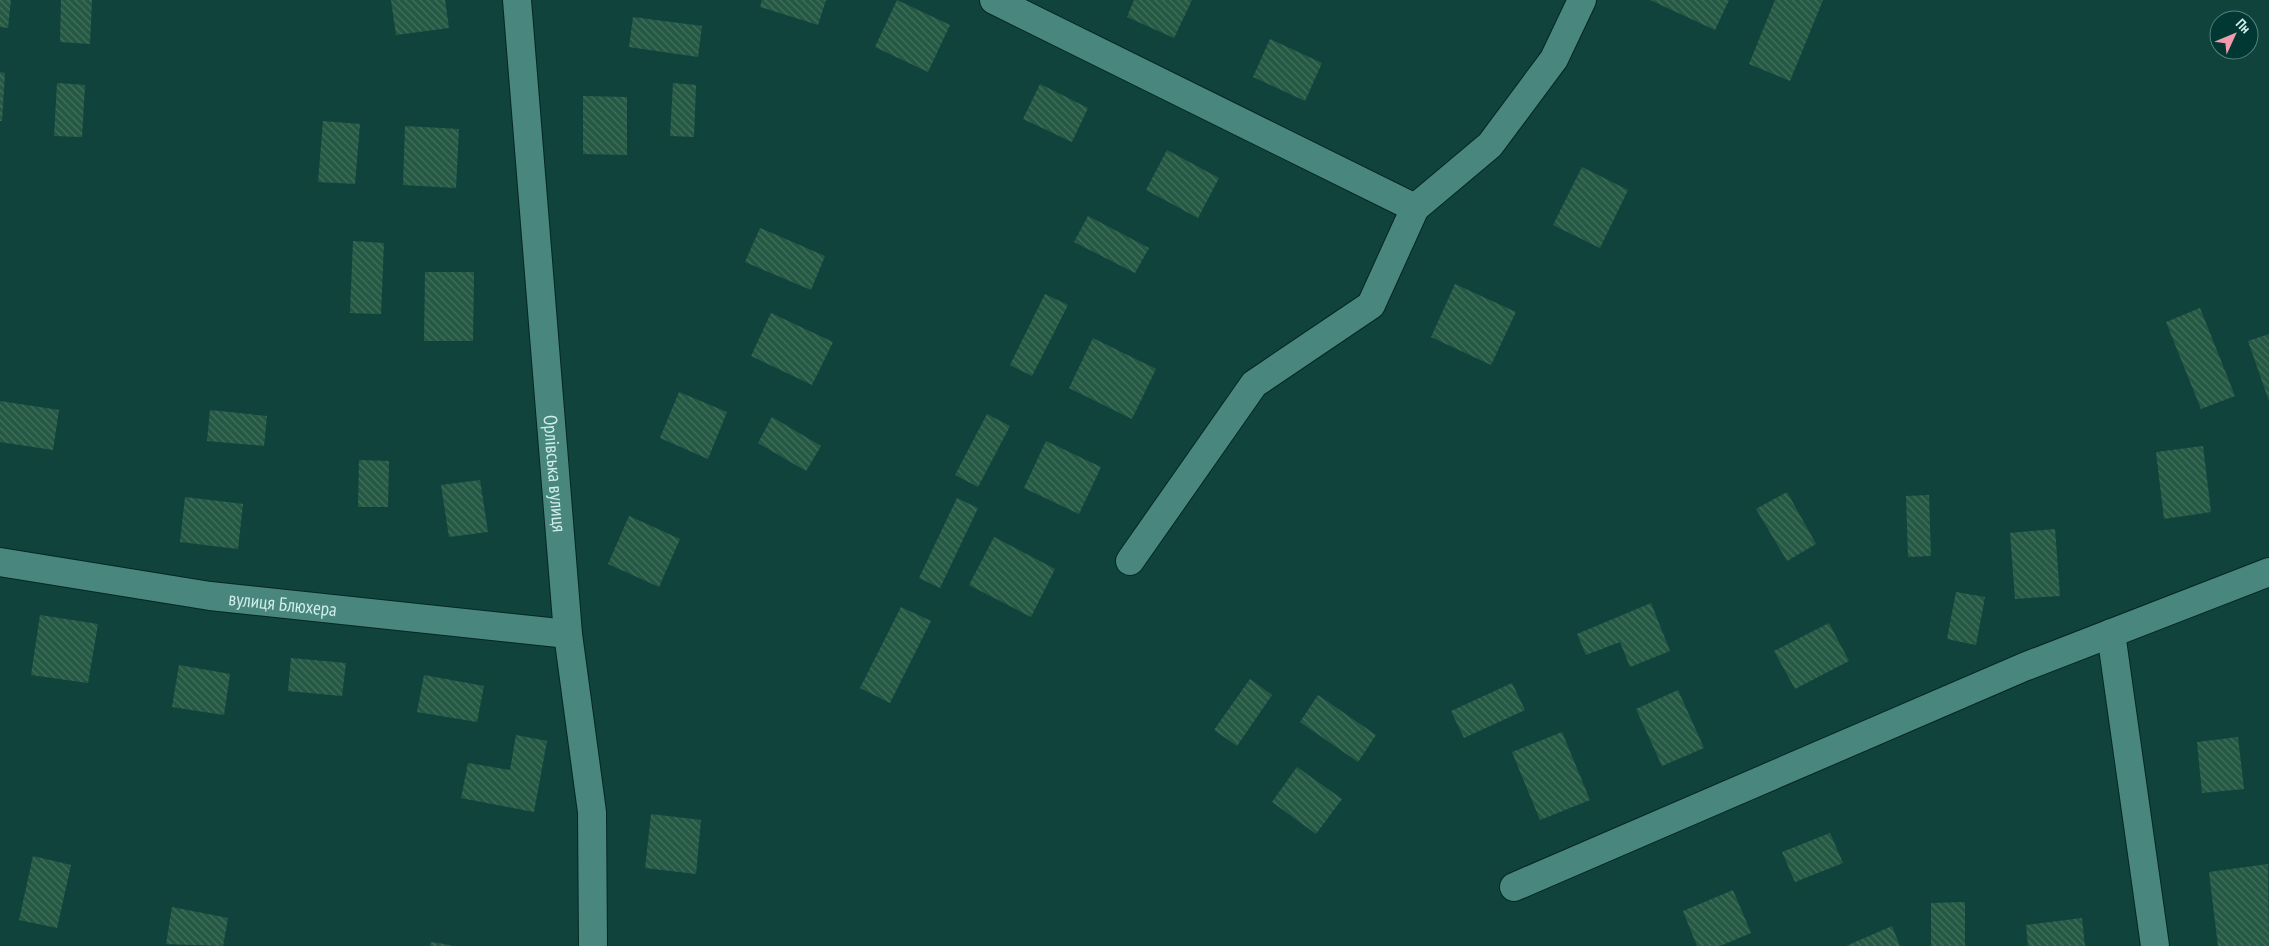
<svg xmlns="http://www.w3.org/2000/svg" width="2269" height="946" viewBox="0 0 2269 946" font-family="'PT Sans Narrow',sans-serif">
<defs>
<pattern id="building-back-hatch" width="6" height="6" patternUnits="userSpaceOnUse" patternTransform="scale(1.25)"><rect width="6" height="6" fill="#255944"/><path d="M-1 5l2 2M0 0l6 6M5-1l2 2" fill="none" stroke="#44715f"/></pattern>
</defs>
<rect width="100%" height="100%" fill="#11433d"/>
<path fill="url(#building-back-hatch)" d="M0,0H11L8,28L0,27Z
M61,0H92L90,44L60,42Z
M391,0H445L449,28L396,35Z
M762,0H826L818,25L760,7Z
M897,0L950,25L928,72L875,47Z
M1134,0H1192L1174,38L1127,17Z
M1650,0H1729L1715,30Z
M1775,0H1823L1790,81L1749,64Z
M633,17L702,26L698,57L629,47Z
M1270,39L1322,63L1305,101L1253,77Z
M0,72L5,73L2,121H0Z
M57,83L85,85L82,137L54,136Z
M673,83L696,85L694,137L670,136Z
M1040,84L1088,108L1072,142L1023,119Z
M583,96L627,97V155L583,154Z
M323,121L360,124L355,184L318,182Z
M405,126L459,129L456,188L403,185Z
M1167,150L1219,178L1198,218L1146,190Z
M1582,167L1628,190L1600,248L1553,225Z
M1088,216L1149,248L1135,273L1074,242Z
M760,228L825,256L811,290L745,262Z
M353,241L384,243L381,314L350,313Z
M425,272H474L473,341H424Z
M1455,284L1516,312L1491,365L1431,337Z
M1045,294L1068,305L1032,376L1010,365Z
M2200,308L2235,396L2201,409L2166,322Z
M771,313L833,342L812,385L751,356Z
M2269,334V401L2248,341Z
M1093,338L1156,369L1132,419L1069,388Z
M679,392L727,412L708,459L660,438Z
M0,401L59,410L53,450L0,442Z
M210,410L267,416L264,446L207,441Z
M987,414L1010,426L978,487L955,475Z
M772,417L821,446L806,471L758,443Z
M1046,441L1101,467L1079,514L1024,488Z
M2203,446L2211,512L2164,519L2156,452Z
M359,460L389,461L388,507H358Z
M480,480L488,532L449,537L441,485Z
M1787,492L1816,544L1787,561L1756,509Z
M1929,495L1931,556L1908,557L1906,496Z
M185,497L243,504L238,549L180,542Z
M957,498L978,508L940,588L919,578Z
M629,516L680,539L659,587L608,564Z
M2055,529L2060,596L2015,599L2010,533Z
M994,537L1055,569L1031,617L969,585Z
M1956,592L1985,597L1976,645L1947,639Z
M1651,603L1670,651L1630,667L1620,642L1586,655L1577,634Z
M901,607L931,621L890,703L860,688Z
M40,615L98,624L88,683L31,675Z
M1829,623L1849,661L1795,689L1774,651Z
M291,658L346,663L342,696L288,691Z
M179,665L230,674L224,715L172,707Z
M424,675L484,686L477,722L417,712Z
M1250,679L1272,695L1237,746L1214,730Z
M1512,683L1525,710L1464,738L1451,711Z
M1678,690L1704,748L1662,766L1636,709Z
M1318,695L1376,735L1358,762L1300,722Z
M1562,732L1590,800L1540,820L1512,752Z
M516,735L547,741L534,812L461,798L468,763L510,770Z
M2238,737L2244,789L2202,793L2197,742Z
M1297,767L1342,799L1316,834L1272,802Z
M651,814L701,820L696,874L645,868Z
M1830,833L1843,863L1795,882L1782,852Z
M33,856L71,865L57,928L19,920Z
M2268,864L2269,946H2218L2209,872Z
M1733,890L1751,933L1720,946H1697L1683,911Z
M1965,902V946H1931V903Z
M172,907L228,918L223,946L166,944Z
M2082,918L2085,946H2028L2026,925Z
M1892,926L1900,946H1846Z
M431,942L450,945V946H430Z"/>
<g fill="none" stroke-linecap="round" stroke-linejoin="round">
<g stroke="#042723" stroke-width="30">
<g id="street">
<path id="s1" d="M517,0L568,634L592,812L593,946"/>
<path d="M994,0L1415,208"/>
<path d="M1130,561L1254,384L1371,305L1415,208L1490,145L1554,59L1582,0"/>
<path id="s2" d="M0,562L210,596L568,634"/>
<path d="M2111,633L2155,946"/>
<path d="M1514,887L2024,667L2269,572"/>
</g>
</g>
<use href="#street" stroke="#48867e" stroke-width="28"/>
</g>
<g text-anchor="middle" stroke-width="5" stroke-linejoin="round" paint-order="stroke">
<g font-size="19" fill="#cfeee9" stroke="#023833">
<text dy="7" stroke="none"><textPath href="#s1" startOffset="475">Орлівська вулиця</textPath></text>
<text dy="7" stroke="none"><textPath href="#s2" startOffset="286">вулиця Блюхера</textPath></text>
</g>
</g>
<g transform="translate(2234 35) rotate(46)"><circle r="24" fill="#023833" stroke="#54817c"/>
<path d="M0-4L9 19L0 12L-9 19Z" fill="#f29aae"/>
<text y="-8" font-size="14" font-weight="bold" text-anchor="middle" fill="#cfeee9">Пн</text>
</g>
</svg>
